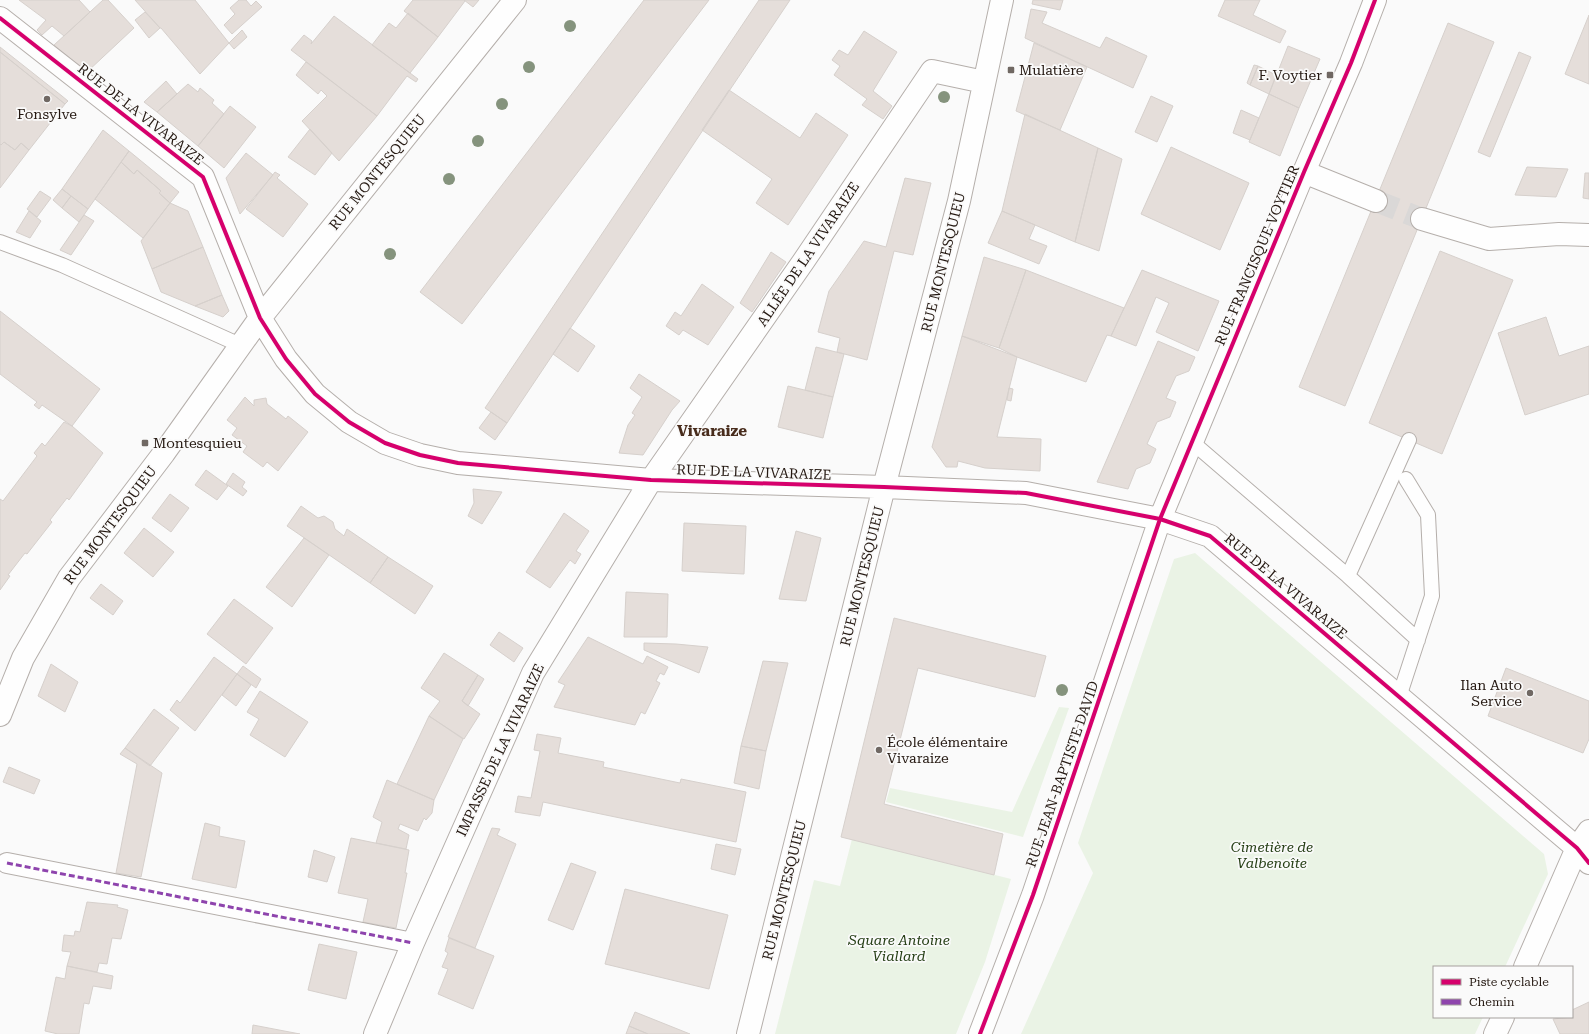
<svg xmlns="http://www.w3.org/2000/svg" width="1589" height="1034" viewBox="0 0 1589 1034" font-family="'Roboto Serif',serif">
<rect width="100%" height="100%" fill="#fafafa"/>
<path fill="#eaf3e5" d="M1195,553L1544,854L1548,874L1505,967H1434V1017H1483L1475,1034H1021L1093,873L1078,843L1174,559Z
M1059,707L1069,708L1023,837L886,802L890,788L1012,812Z
M852,839L1011,879L985,962L956,1034H775L814,880L840,886Z"/>
<path fill="#e5deda" stroke="#d6d0cc" d="M19,0H79L90,12L64,36L52,26L42,35L37,30L46,20Z
M103,0H108L134,28L87,72L54,45Z
M135,0H195L229,43L200,74L161,28H160Z
M239,0H246L251,6L256,1L262,7L232,34L224,25L235,14L230,8Z
M413,0H464L465,1L438,37L404,11Z
M464,0H479L473,7Z
M644,0H709L462,324L420,292Z
M759,0H790L507,423L485,408Z
M1033,0H1063L1060,10L1032,4Z
M1225,0H1260L1253,15L1286,31L1280,43L1218,16Z
M1031,9L1047,12L1042,23L1100,48L1106,37L1147,56L1133,88L1025,38Z
M145,12L160,28L149,38L135,20Z
M408,13L438,37L410,73L372,45L389,23L396,28Z
M1589,15V84L1565,74Z
M334,16L418,79L416,82L407,76L377,116L291,50L304,35L312,41L311,44Z
M1448,23L1494,42L1345,406L1299,387Z
M242,30L247,37L234,49L229,43Z
M864,31L897,52L873,91L892,106L883,119L862,105L867,99L834,75L840,66L832,60L839,50L848,55Z
M1034,43L1087,67L1060,130L1016,111Z
M1288,46L1320,59L1299,108L1269,94Z
M0,47L62,96L68,101L65,104L0,52Z
M0,52L65,104L29,150L21,143L15,150L4,142L1,145L0,144Z
M1519,52L1531,57L1490,157L1478,152Z
M306,62L377,116L339,161L302,121L327,96L321,90L318,94L296,75Z
M1254,65L1258,66L1250,85L1247,83Z
M1258,66L1276,75L1269,94L1250,85Z
M166,81L177,94L157,112L144,102Z
M188,84L198,92L200,88L214,100L212,103L224,114L198,146L157,112Z
M729,90L800,138L816,113L848,135L788,225L756,203L772,179L702,130Z
M1269,94L1299,108L1280,156L1249,142Z
M1151,96L1173,106L1157,142L1135,132Z
M230,106L256,127L224,168L198,146Z
M1241,110L1259,118L1250,140L1233,133Z
M1025,114L1098,148L1075,242L1002,211Z
M310,129L332,153L315,175L288,157Z
M103,130L129,151L88,209L62,189Z
M4,142L15,150L21,143L29,150L0,188V144L1,145Z
M1171,147L1249,183L1220,250L1141,214Z
M1098,148L1122,159L1099,251L1075,242Z
M129,151L179,192L170,203L159,193L161,191L137,170L134,174L121,162Z
M246,153L273,175L240,214L226,178Z
M121,162L134,174L137,170L161,191L159,193L170,203L143,238L95,199Z
M1527,167L1568,169L1556,197L1515,195Z
M275,172L280,175L277,178L308,204L283,237L246,209Z
M1585,173H1589V199L1583,198Z
M905,178L931,183L913,255L894,251L867,360L837,352L840,338L818,332L829,291L864,241L886,247Z
M62,189L71,196L62,208L53,200Z
M40,191L51,198L37,217L27,209Z
M71,196L88,209L79,222L62,208Z
M170,203L188,211L203,247L152,269L141,241Z
M29,211L41,221L30,238L16,232Z
M1002,211L1035,225L1029,239L1047,246L1039,264L988,243Z
M84,215L94,221L71,255L60,250Z
M203,247L222,295L195,306L161,292L152,269Z
M1440,251L1513,280L1442,454L1369,423Z
M771,252L786,262L752,312L740,303Z
M984,257L1026,270L999,348L962,336Z
M1026,270L1124,308L1111,336L1107,335L1086,382L1017,357L999,348Z
M1142,270L1219,301L1198,351L1156,332L1169,303L1156,297L1136,346L1111,336Z
M702,284L734,307L708,345L683,330L679,335L666,326L675,312L681,316Z
M222,295L229,311L223,317L195,306Z
M0,311L100,389L72,426L42,405L39,409L34,405L37,402L0,374Z
M1546,317L1559,356L1589,346V394L1525,415L1498,333Z
M570,328L595,346L578,372L553,354Z
M962,336L1017,357L997,437L1041,439L1040,471L985,468L958,461L957,467H946L932,447Z
M1158,341L1195,357L1189,371L1176,376L1166,398L1176,402L1170,417L1157,422L1147,444L1156,449L1150,463L1136,469L1128,489L1097,482Z
M816,347L844,354L833,397L805,390Z
M639,374L680,401L672,410L643,455L619,453L628,425L635,415L632,413L642,397L630,388Z
M788,386L833,397L823,438L778,427Z
M1009,388L1013,389L1011,401L1007,400Z
M245,397L254,406V400L266,398L267,404L286,419L288,416L308,432L278,471L267,462L263,467L243,452L247,446L232,435L237,428L227,420Z
M491,412L507,423L495,440L479,428Z
M64,422L72,426L103,453L69,500L67,498L50,520L52,522L27,554L25,553L8,575L10,576L0,590V499L3,501L37,456L34,453L42,443L45,446Z
M206,470L228,486L217,500L195,485Z
M233,473L245,482L242,487L247,491L243,496L226,484Z
M473,489L502,492L482,524L468,516L474,503Z
M170,494L189,508L171,532L152,518Z
M301,506L318,518L324,516L333,522L335,529L344,536L347,529L388,557L370,583L287,526Z
M564,513L589,531L576,551L581,554L575,564L570,560L550,588L526,572Z
M684,523L746,526L744,574L682,571Z
M144,528L174,552L153,577L124,553Z
M796,531L821,538L806,601L779,599Z
M304,538L329,555L292,607L266,587Z
M388,557L433,586L415,614L370,583Z
M101,584L123,601L113,615L90,598Z
M626,592L668,594L667,637H624Z
M234,599L273,628L246,664L207,634Z
M894,618L1046,656L1035,697L918,668L884,804L1003,834L994,875L841,837Z
M499,632L523,648L514,662L490,645Z
M588,637L643,664L647,656L668,667L664,675L660,673L656,681L660,683L645,714L641,712L635,725L554,707L565,685L558,682Z
M644,643L676,644L708,647L699,673L644,650Z
M444,653L478,675L462,701L480,714L464,739L429,716L440,701L421,688Z
M214,657L237,674L195,731L170,710L177,700L180,703Z
M763,661L788,663L766,751L741,746Z
M51,664L78,682L65,712L38,696Z
M243,666L261,679L256,688L237,674Z
M1506,668L1589,701V739L1583,753L1488,716Z
M237,674L251,685L236,706L222,695Z
M478,675L484,679L468,706L462,701Z
M260,691L308,722L285,757L250,735L259,719L247,712Z
M154,709L179,728L150,766L125,748Z
M429,716L463,739L434,800L397,784Z
M537,734L561,738L558,753L604,762L603,767L680,783L681,779L746,792L736,842L543,802L540,816L515,812L518,796L531,798L540,751L534,750Z
M741,746L766,751L759,789L734,783Z
M125,748L162,773L141,877L116,873L137,764L120,754Z
M9,767L40,780L34,794L3,782Z
M387,780L434,800L432,813L426,820L424,818L418,831L400,824L398,829L409,835L406,849L376,843L382,822L373,817Z
M205,823L220,827L219,836L245,841L236,888L192,879Z
M492,828L500,829L497,835L516,844L475,948L448,937Z
M351,838L409,850L405,873H407L396,928L363,922L368,899L338,893Z
M716,844L741,849L735,875L711,869Z
M314,850L335,857L327,882L308,877Z
M571,863L596,872L573,930L548,920Z
M625,889L728,915L709,989L605,964Z
M87,902L118,905L117,907L128,910L121,939L112,938L107,964L99,963L97,972L67,966L71,952L62,951L64,935L74,936L75,931L80,932Z
M449,938L494,956L473,1009L438,994L448,969L442,967L448,953L445,951Z
M319,944L357,952L346,999L308,990Z
M67,966L113,976L111,989L93,986L89,1004L84,1003L79,1034H58L45,1031L56,977L65,979Z
M1589,1002V1034H1560L1553,1019L1572,1017V1010Z
M635,1012L690,1034H648L629,1026Z
M253,1025L300,1034H252Z
M629,1026L648,1034H626Z"/>
<g fill="none" stroke-linecap="round" stroke-linejoin="round">
<path stroke="#dad8d7" stroke-width="22" stroke-dasharray="22 11" stroke-linecap="butt" d="M1376,201L1422,219"/>
<g stroke="#b5afab" stroke-width="16">
<path id="service" d="M0,242L62,265L240,345
M1192,442L1348,576L1409,440
M1348,576L1418,640
M1399,697L1432,596L1428,515L1406,479"/>
</g>
<g stroke="#b5afab" stroke-width="22">
<path id="pedestrian" d="M7,863L413,943"/>
</g>
<g stroke="#b5afab" stroke-width="24">
<path id="minor" d="M0,18L203,177L260,318L286,359L315,394L349,422L385,443L420,455L458,463L651,480L884,487L1026,493L1160,519L1210,536L1551,826L1577,848L1589,863
M1304,172L1376,201
M1422,219L1489,239L1559,234L1589,235
M0,715L23,658L69,578L164,453L260,318L515,0
M1525,967L1577,848L1589,831
M375,1034L413,943L533,673L651,480L803,262L932,71L984,82
M748,1034L884,487L959,201L1002,0
M980,1034L1033,895L1160,519L1304,172L1351,63L1375,0
M1495,1034L1503,1017"/>
</g>
<use href="#service" stroke="#fefefe" stroke-width="14"/>
<use href="#pedestrian" stroke="#fefefe" stroke-width="20"/>
<use href="#minor" stroke="#fefefe" stroke-width="22"/>
<path stroke="#8e44ad" stroke-width="3" stroke-dasharray="6 3" stroke-linecap="butt" d="M7,863L413,943"/>
<g stroke="#fafafa" stroke-width="6">
<path id="cycleway" d="M0,18L203,177L260,318L286,359L315,394L349,422L385,443L420,455L458,463L651,480L884,487L1026,493L1160,519L1210,536L1551,826L1577,848L1589,863
M980,1034L1033,895L1160,519L1304,172L1351,63L1375,0"/>
</g>
<use href="#cycleway" stroke="#d6006c" stroke-width="4"/>
</g>
<g fill="#85937d">
<circle cx="570" cy="26" r="6"/>
<circle cx="529" cy="67" r="6"/>
<circle cx="944" cy="97" r="6"/>
<circle cx="502" cy="104" r="6"/>
<circle cx="478" cy="141" r="6"/>
<circle cx="449" cy="179" r="6"/>
<circle cx="390" cy="254" r="6"/>
<circle cx="1062" cy="690" r="6"/>
</g>
<g fill="#706863" stroke="#fafafa" stroke-width="1.5">
<rect x="1007" y="66" width="8" height="8" rx="2"/>
<rect x="1326" y="71" width="8" height="8" rx="2"/>
<circle cx="47" cy="99" r="4"/>
<rect x="141" y="439" width="8" height="8" rx="2"/>
<circle cx="1530" cy="693" r="4"/>
<circle cx="879" cy="750" r="4"/>
</g>
<g text-anchor="middle" stroke-width="3.5" stroke-linejoin="round" paint-order="stroke">
<g font-size="14" fill="#251912" stroke="#fafafa" text-anchor="start">
<text x="1019" y="75">Mulatière</text>
<text x="1322" y="80" text-anchor="end">F. Voytier</text>
<text x="47" y="119" text-anchor="middle">Fonsylve</text>
<text x="153" y="448">Montesquieu</text>
<text x="1522" y="690" text-anchor="end">Ilan Auto<tspan x="1522" dy="16">Service</tspan></text>
<text x="887" y="747">École élémentaire<tspan x="887" dy="16">Vivaraize</tspan></text>
</g>
<g font-size="14" fill="#251912" stroke="#fafafa">
<text transform="translate(141 114) rotate(38)" y="5">RUE DE LA VIVARAIZE</text>
<text transform="translate(377 172) rotate(-51)" y="5">RUE MONTESQUIEU</text>
<text transform="translate(808 254) rotate(-56)" y="5">ALLÉE DE LA VIVARAIZE</text>
<text transform="translate(1257 255) rotate(-67)" y="5">RUE FRANCISQUE VOYTIER</text>
<text transform="translate(943 262) rotate(-76)" y="5">RUE MONTESQUIEU</text>
<text transform="translate(754 472) rotate(2)" y="5">RUE DE LA VIVARAIZE</text>
<text transform="translate(110 525) rotate(-53)" y="5">RUE MONTESQUIEU</text>
<text transform="translate(862 576) rotate(-76)" y="5">RUE MONTESQUIEU</text>
<text transform="translate(1286 586) rotate(40)" y="5">RUE DE LA VIVARAIZE</text>
<text transform="translate(500 750) rotate(-65)" y="5">IMPASSE DE LA VIVARAIZE</text>
<text transform="translate(1062 774) rotate(-71)" y="5">RUE JEAN-BAPTISTE DAVID</text>
<text transform="translate(784 890) rotate(-76)" y="5">RUE MONTESQUIEU</text>
</g>
<g font-size="14" font-style="italic" fill="#263f16" stroke="#fafafa">
<text x="1272" y="852">Cimetière de<tspan x="1272" dy="16">Valbenoîte</tspan></text>
<text x="899" y="945">Square Antoine<tspan x="899" dy="16">Viallard</tspan></text>
</g>
<g font-size="15" font-weight="bold" fill="#482c1c" stroke="#fafafa">
<text x="712" y="436">Vivaraize</text>
</g>
</g>
<rect x="1433" y="966" width="140" height="52" fill="#fafafa" stroke="#a5a09d"/>
<rect x="1441" y="979" width="20" height="6" fill="#d6006c" stroke="#a5a09d"/>
<text x="1469" y="986" font-size="12" fill="#251912">Piste cyclable</text>
<rect x="1441" y="999" width="20" height="6" fill="#8e44ad" stroke="#a5a09d"/>
<text x="1469" y="1006" font-size="12" fill="#251912">Chemin</text>
</svg>
